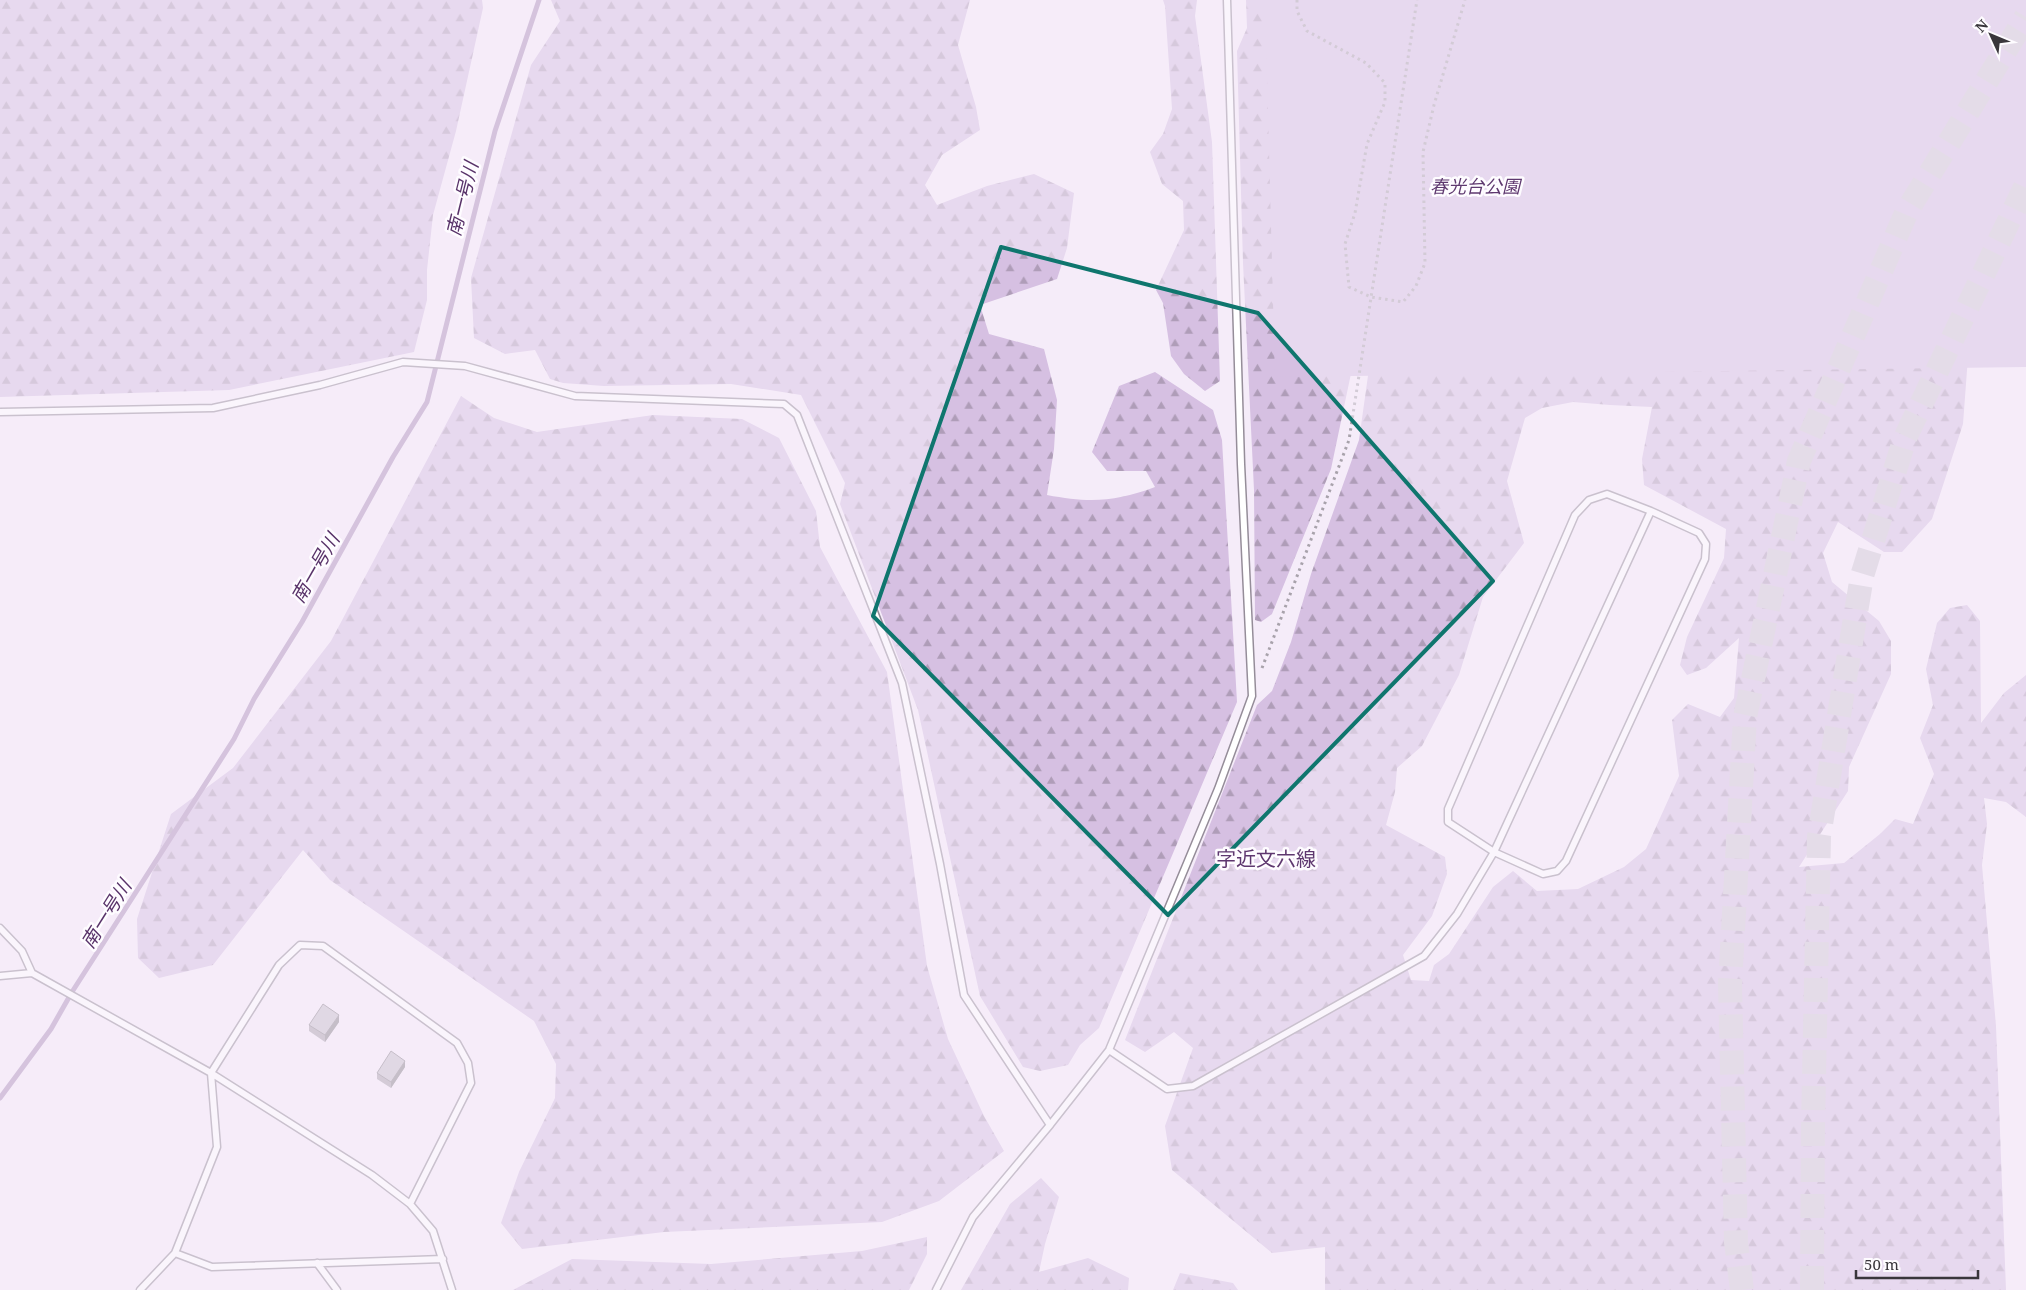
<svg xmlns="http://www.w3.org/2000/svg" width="2026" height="1290" viewBox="0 0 2026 1290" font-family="'Noto Serif','Noto Sans JP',serif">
<defs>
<pattern id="forest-firs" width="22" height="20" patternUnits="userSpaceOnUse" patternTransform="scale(1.25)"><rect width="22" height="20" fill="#d6c0e2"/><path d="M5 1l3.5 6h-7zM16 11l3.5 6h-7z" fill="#af9db8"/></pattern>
</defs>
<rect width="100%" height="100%" fill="#f5ecf9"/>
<path fill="url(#forest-firs)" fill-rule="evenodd" d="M0,0H482L483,8L456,131L433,215L427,270V300L414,352L229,390L0,397Z
M551,0H970L958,45L976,107L980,130L942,155L925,185L937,205L987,186L1034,174L1074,193L1067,248L1057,279L980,305L989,334L1044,349L1057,400L1054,449L1047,495C1089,503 1115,502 1155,487L1146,471H1107L1092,452L1119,386L1155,372L1213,410L1222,440L1237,702L1099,1028L1080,1045L1068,1065L1040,1071L1023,1067L980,996L918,710L840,504L845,483L801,395L731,384L604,386L563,383L550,379L535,350L505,354L474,338L471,278L531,65L560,21Z
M1163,0H1197L1195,16L1212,142L1220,381L1205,391L1184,374L1171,356L1163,303L1156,290L1184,230L1183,201L1162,184L1150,152L1163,134L1172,109L1165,6Z
M1246,0H1326L1362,321L1331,469L1272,614L1261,622L1255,620L1254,490L1243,263L1237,51L1247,28Z
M1373,340L1968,357L1963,424L1932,519L1902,552H1884L1838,522L1823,553L1832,582L1879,621L1891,641V674L1849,767L1848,791L1799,867L1844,863L1880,834L1895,819L1913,824L1934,774L1920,738L1933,705L1926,669L1937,623L1950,608L1967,605L1980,621L1981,723L2004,693L2026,675V817L2006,802L1984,798L1987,824L1982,865L1996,1026L2006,1290H1325V1247L1272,1253L1172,1170L1165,1126L1193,1048L1174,1032L1145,1052L1125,1040L1257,705L1272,691L1291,642L1311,574L1359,440ZM1573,402L1610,405L1652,407L1642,459L1644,485L1726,529L1724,558L1687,637L1680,665L1687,675L1706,668L1739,638L1734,698L1720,717L1688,704L1672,720L1679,776L1646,849L1624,867L1578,889L1537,891L1513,871L1493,887L1449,954L1434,965L1429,981L1411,980L1403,955L1432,916L1447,874L1445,857L1386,825L1395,792L1397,768L1422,746L1459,675L1483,597L1524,543L1507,481L1525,418L1542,408Z
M461,396L494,418L537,432L653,415L742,419L779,438L816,511L820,547L887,672L927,966L948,1039L984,1116L1004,1151L939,1201L882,1222L664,1232L522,1249L501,1223L519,1172L555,1098L556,1064L534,1021L330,880L303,850L213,965L159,978L138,958L137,919L171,814L233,768L331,641Z
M1041,1178L1059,1197L1045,1244L1039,1272L1088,1258L1129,1278L1128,1290H961L1010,1204Z
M927,1237V1254L909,1290H513L572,1259L711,1264L862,1251Z
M1180,1273L1233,1283L1238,1290H1173Z"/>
<path fill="#d6c0e2" d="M1265,0H2026V367L1275,377Z"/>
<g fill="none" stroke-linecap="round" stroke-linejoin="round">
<path stroke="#ad90bb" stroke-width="5" d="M0,1098L51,1029L72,992L234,739L254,699L302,622L393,457L427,402L495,131L539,0"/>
<path stroke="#cfc8d3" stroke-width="24" stroke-dasharray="24 12" stroke-linecap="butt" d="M1742,1290L1736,1242L1730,984L1745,717L1799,461L1907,211L2026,17
M1812,1290L1813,1125L1819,836L1862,576L1905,438L2026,185"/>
<g stroke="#958d99" stroke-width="9">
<path id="lane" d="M0,412L213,408L320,385L403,362L465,366L575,396L784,404L797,415L902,683L940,864L964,995L1050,1125
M1607,494L1651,511L1699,533L1706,544L1705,559L1566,861L1557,871L1543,874L1494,852L1448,822V809L1575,515L1589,500Z
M0,928L22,951L32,973
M0,976L32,973L211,1073L372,1175L410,1204L433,1231L452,1290
M1109,1050L1167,1089L1193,1086L1424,956L1457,914L1494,852L1651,511
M175,1253L212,1267L443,1259
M317,1263L337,1290
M140,1290L175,1253L217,1147L211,1073L279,965L300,945L323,946L457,1043L468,1063L471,1083L410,1204
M936,1290L973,1217L1050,1125L1109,1050L1218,789L1252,696L1241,464L1227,0"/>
</g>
<path stroke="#a8a2ab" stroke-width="3" stroke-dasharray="2.5 4" stroke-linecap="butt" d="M1297,0V11L1307,31L1366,63L1385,83V102L1367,144L1355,213L1345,244L1349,287L1371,297L1403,302L1416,286L1425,263L1423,152L1434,105L1465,0
M1262,668L1349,440L1417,0"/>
<use href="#lane" stroke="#fff" stroke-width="6"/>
</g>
<path fill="#aaa3ae" d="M339,1022L325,1042L309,1031V1025Z
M405,1067L391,1088L377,1079V1073Z"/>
<path fill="#8b858d" d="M339,1015V1022L325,1042V1035Z
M405,1061V1067L391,1088V1082Z"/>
<path fill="#c6beca" stroke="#8b858d" d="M323,1004L339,1015L325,1035L309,1025Z
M391,1051L405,1061L391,1082L377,1073Z"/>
<path d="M0 0H2026V1290H0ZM1001,247L1258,313L1493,581L1168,915L873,616Z" fill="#f5ecf9" fill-opacity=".55" fill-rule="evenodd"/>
<path fill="none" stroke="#0f766e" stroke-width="4" stroke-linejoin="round" d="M1001,247L1258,313L1493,581L1168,915L873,616Z"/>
<g text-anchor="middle" stroke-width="5" stroke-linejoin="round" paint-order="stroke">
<g font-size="18" font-style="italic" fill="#5e386f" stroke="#fefcff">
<text x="1475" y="193">春光台公園</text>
</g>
<g font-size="19" font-style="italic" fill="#583269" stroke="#fefcff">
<text transform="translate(462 199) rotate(-76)" y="7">南一号川</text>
<text transform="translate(315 568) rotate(-60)" y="7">南一号川</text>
<text transform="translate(106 914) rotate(-58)" y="7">南一号川</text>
</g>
<g font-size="20" fill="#5e376f" stroke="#fefcff">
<text x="1266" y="866">字近文六線</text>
</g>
</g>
<g transform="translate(1991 35) rotate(314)" stroke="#fefcff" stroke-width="4" paint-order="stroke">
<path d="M0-4L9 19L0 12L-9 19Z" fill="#39363b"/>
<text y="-8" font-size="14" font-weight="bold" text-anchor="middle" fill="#39363b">N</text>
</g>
<path d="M1856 1270v8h122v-8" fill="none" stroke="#39363b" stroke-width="2.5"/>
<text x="1864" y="1270" font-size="15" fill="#39363b" stroke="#fefcff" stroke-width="4" paint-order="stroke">50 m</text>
</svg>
